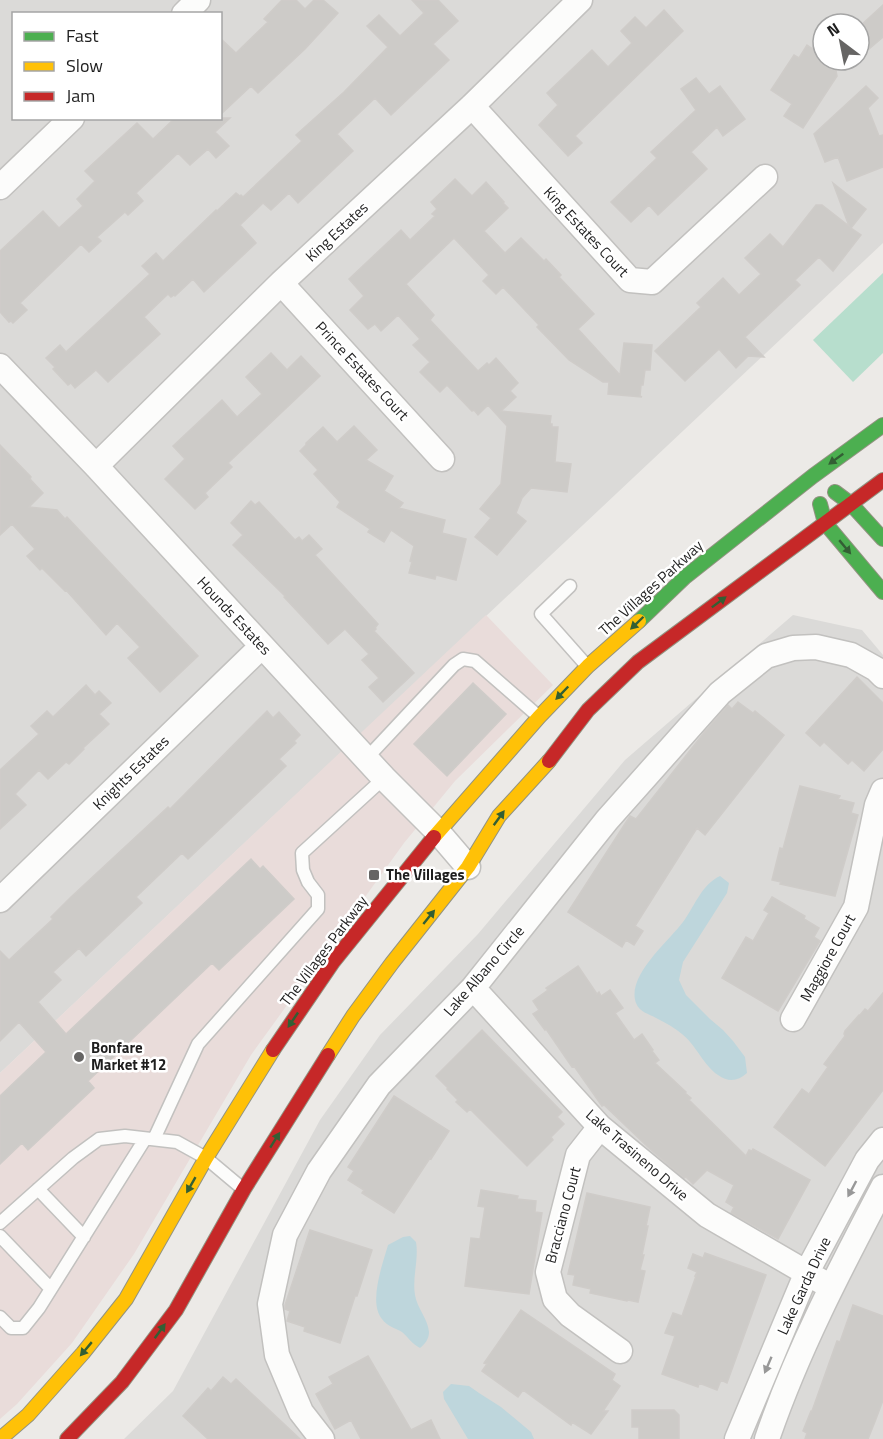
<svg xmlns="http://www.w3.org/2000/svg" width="883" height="1439" viewBox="0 0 883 1439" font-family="'Titillium Web',sans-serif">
<rect width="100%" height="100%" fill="#eceae7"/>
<path fill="#dbdad8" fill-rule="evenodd" d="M0,0H883V243L0,1073ZM14,14H220V118H14ZM823,24H859V60H823Z
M793,615L862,630L883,655V1439H124L173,1391L320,1120L380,1035L478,934L625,760Z"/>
<path fill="#e9dcda" d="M486,615L553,685L455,781L404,843L251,1055L134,1254L72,1343L17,1404L0,1419V1073Z"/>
<path fill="#b7decd" d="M883,273V353L853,382L813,340Z"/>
<path fill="#bed6dc" d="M720,876L729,883L727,893L683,962L679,980L686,995L710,1019L723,1030L733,1041L745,1057L747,1073C738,1081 729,1083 718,1075C704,1066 696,1045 682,1034C675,1028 666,1023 658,1019C650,1014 640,1013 636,1003C626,976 669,941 683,922C695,906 701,885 720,876Z
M410,1236L416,1242C419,1260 412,1277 415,1295C417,1308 428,1319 429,1332C429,1339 425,1344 420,1348C412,1344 408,1337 402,1332C395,1328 387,1326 382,1319C368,1303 383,1263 388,1245L403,1237Z
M451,1384L469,1386L479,1393L501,1407L531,1432L534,1439H468L444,1399L443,1392Z"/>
<path fill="#cdcbc8" stroke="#cfccc9" stroke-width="1.5" d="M282,0H296L305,9L314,0H323L338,13L305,49L258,93L251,86L220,115V38L236,53L268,22L264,19Z
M412,0H438L458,21L433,44L449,60L391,115L375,98L337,134L353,151L298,203L289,193L271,210L263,203L240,225L256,243L204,292L193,279L175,296L174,295L171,297L168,294L144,317L160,334L108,382L96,370L75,388L71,383L68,385L53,369L55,367L46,358L60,345L66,352L150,274L142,266L156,253L163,261L216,210L217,211L236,193L240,196L241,195L243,197L302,141L296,135L344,92L388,47L367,26L379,15L400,36L424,13Z
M883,5V37L869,49L859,37V27Z
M664,10L683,31L575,136L582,143L568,156L539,125L558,105L547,93L592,50L608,67L632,43L621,31L635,17L646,28Z
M807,45L823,56V60H834L837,76L803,128L784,116L792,104L771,90L794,55L799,58Z
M696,78L709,94L720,86L745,119L723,136L717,127L691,152L707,169L658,215L649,205L631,222L611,202L657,158L651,152L696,110L681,89Z
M866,86L878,98L868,108L879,136L883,135V167L847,181L838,157L825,162L814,134Z
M175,118H230L215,132L229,146L216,158L208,149L190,165L178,153L136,193L143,201L128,215L125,212L97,237L101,241L89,252L81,244L20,303L27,310L13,323L11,321L9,322L0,312V251L43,211L59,228L83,206L77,199L95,181L85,171L137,123L153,139Z
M455,179L472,196L486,182L504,202L503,203L508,208L484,231L505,253L521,238L544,261L546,259L561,275L559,277L594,314L578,329L620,375L624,343L652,345L650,370H645L643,385H641L640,396L642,397L608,394L609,382H603L569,360L537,327L539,325L503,287L496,294L483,281L489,275L454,238L406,284L434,315L430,320L478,371L487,363L489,365L496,358L518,383L510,391L516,397L501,411L551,416L550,424H552V427H558L555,462L571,464L567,492L531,488L522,498L516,513L526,521L497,555L475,537L491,518L480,509L501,484L507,426L488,405L478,415L474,410L472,411L447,385L440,392L420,372L430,362L413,345L420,339L398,315L381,331L375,324L368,329L350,310L364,296L349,279L401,230L410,240L435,216L432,214L437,209L431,202Z
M833,183L866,209L851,228L861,235L833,271L819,257L795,280L800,285L745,337L764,357L748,356L736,368L719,349L685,381L655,351L701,307L697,303L723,278L739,295L761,274L745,258L770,234L783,247L816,205H822L849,226Z
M271,353L287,370L301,356L320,376L228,463L232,467L205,493L208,497L195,509L165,479L185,459L173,446L222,400L237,417L262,394L246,377Z
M354,426L377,450L366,460L393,476L384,491L403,503L399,508L445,520L442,533L466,539L456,580L436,575L435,579L409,573L412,562L410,561L414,546L391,530L384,542L368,532L370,529L337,507L340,502L314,474L318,470L300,451L306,445V443L323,427L337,442Z
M0,445L31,477L30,479L43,493L29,507L57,510L65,519L67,517L198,656L160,692L128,658L140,647L117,623L106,635L66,590L65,591L42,568L40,570L27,556L35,549L12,524L0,535Z
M251,501L255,505L259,502L295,540L299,537L302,541L309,535L322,549L315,555L378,624L375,628L376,629L374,631L414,673L383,702L369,687L379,678L362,660L369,654L345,629L328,644L284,597L285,596L233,545L243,535L231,523Z
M857,677L883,703V749L864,771L852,760L848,764L824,742L820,746L806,733Z
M473,683L506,714L447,776L414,744Z
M86,685L95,695L99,691L111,703L99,714L109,724L83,748L84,749L69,764L66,762L48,779L39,770L15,794L26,805L0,829V770L39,734L31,726L47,711L53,717Z
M738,702L753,713L755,711L784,735L705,835L697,828L635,926L643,931L634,945L626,940L622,947L568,912L630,816L636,819L703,734L728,705L732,709Z
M267,711L273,718L279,712L300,735L294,741L296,743L279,759L286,766L188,859L182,853L136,897L142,903L86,956L79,948L53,972L61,980L38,1002L66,1034L251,859L260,869L263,866L294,899L219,970L212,963L88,1081L94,1088L28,1150L22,1143L0,1164V1096L46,1052L19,1022L0,1041V951L9,960L27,943L53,919L51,917L71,897L168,807L170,809Z
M800,786L840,796L838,799L854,803L851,813L858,815L835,896L780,884L781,882L772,880L780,848L783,849Z
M772,897L805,916L804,919L819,928L814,937L820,941L778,1011L722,978L746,937L753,941L769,913L764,910Z
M578,966L597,994L599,992L601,996L610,990L623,1008L615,1013L634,1040L642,1034L653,1050L652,1051L659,1060L655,1063L686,1092L685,1093L691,1098L689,1100L746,1156L749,1150L752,1151L753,1149L810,1180L778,1239L731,1213L734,1207L726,1202L734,1185L707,1170L693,1184L686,1177L684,1178L650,1149L604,1105L602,1106L574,1066L572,1067L546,1029L545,1030L533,1014L539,1010L533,1001L548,990L546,988Z
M883,993V1090L825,1166L774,1127L802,1089L809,1094L828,1067L824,1064L845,1036L844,1034L845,1031L859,1015H860L865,1009L868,1011Z
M482,1030L562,1112L557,1117L564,1124L551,1137L553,1140L527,1166L470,1109L467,1112L456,1102L458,1100L447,1089L448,1088L436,1076Z
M394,1096L449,1131L431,1159L430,1158L394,1213L362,1193L364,1190L348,1180L354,1171L348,1167Z
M481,1190L518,1196L517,1199L536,1201L535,1212L542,1213L529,1294L465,1286L471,1238L480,1239L485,1207L478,1206Z
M587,1193L650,1207L646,1226H648L642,1255H644L640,1270L645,1271L638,1302L628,1300L627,1301L590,1293L591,1289L573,1285L575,1275L568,1274Z
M310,1230L372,1250L357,1296H355L340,1343L304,1331L305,1327L287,1321L290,1311L285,1309V1305Z
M705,1253L766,1275L727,1383L721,1380L717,1390L699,1383L698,1387L662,1374L675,1336L665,1333L673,1313L682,1316L696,1276H695L697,1272L688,1268L693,1254L703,1258Z
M853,1305L883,1316V1400L876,1419L868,1439H805L807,1433L803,1431L811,1411H812L837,1341L840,1342Z
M521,1310L615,1374L612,1380L620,1386L603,1411H608L591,1434L572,1422L571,1425L523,1390L518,1397L482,1371L487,1364L484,1363Z
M368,1356L411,1430L431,1420L440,1439H361L351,1420L335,1429L316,1394L333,1384L329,1377Z
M223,1377L231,1384L236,1379L300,1439H208L183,1416L208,1388L211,1391Z
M632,1410H674L679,1415V1439H639V1427H632Z"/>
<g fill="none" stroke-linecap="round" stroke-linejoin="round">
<g stroke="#c2c1bf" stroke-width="15">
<path id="lane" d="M570,586L541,614L587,666
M366,759L454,665L463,659L475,661L538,716
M154,1139L198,1044L318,909V895L308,882L303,870L302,853L384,778
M38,1189L84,1237
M0,1223L73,1158L99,1139L125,1136L177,1142L206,1158L243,1189
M0,1236L51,1289
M0,1317L11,1328H23L39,1308L145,1139"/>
</g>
<g stroke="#c2c1bf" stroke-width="27">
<path id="street" d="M184,14L198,0
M472,106L630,280L652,282L765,177
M0,187L72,118
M281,283L442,459
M0,366L96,466L384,778L438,832L468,867
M96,466L281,283L472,106L580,0
M0,900L262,646
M473,988L600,1127L707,1215L831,1287
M793,1019L856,907L877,805L883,791
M600,1127L578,1155L548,1272L555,1299L570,1315L620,1351
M322,1439L301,1412L277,1355L270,1304L285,1235L319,1171L379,1085L473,988L607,820L720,693L766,656L793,648L816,647L851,655L876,669L883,676
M737,1439L807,1272L867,1160L883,1140
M767,1439C797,1351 840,1269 883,1187"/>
</g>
<g stroke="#929381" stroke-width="16">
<path id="fast" d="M835,492L851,504L883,539
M820,504L825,523L883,592
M639,621L685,577L813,476L883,425"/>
</g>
<g stroke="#929381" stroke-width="16">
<path id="slow" d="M434,837L539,717L588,666L639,621
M328,1055L353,1016L392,963L468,867L499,816L549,761
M0,1439L28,1415L83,1353L126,1299L206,1158L273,1050"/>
</g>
<g stroke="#929381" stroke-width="16">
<path id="jam" d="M549,761L588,710L638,662L883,480
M273,1050L333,962L434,837
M67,1439L122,1382L176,1310L244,1189L328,1055"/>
</g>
<use href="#lane" stroke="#fcfcfb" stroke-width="12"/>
<use href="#street" stroke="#fcfcfb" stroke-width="24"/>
<use href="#fast" stroke="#4caf50" stroke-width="14"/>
<use href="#slow" stroke="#ffc107" stroke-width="14"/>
<use href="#jam" stroke="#c62828" stroke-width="14"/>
</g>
<defs><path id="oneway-solid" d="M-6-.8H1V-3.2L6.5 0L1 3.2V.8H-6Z" transform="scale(1.5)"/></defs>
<g fill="#335f34">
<use href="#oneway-solid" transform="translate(836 459) rotate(144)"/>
<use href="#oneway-solid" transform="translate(845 547) rotate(50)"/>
<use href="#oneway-solid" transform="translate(719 602) rotate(-37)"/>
<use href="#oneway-solid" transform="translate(637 623) rotate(136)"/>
<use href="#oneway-solid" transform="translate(562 693) rotate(134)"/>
<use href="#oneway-solid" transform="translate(499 818) rotate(-54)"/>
<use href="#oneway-solid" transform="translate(429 917) rotate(-51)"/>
<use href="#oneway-solid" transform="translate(293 1020) rotate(124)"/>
<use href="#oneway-solid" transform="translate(275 1140) rotate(-58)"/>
<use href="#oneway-solid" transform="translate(191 1185) rotate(120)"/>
<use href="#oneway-solid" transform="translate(160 1331) rotate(-54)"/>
<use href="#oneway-solid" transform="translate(86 1349) rotate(130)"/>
</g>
<g fill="#989898">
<use href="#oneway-solid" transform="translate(852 1189) rotate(118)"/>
<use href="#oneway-solid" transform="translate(768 1365) rotate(113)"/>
</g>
<g fill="#666564" stroke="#fff" stroke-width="2">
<rect x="368" y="869" width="12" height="12" rx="3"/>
<circle cx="79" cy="1057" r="6"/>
</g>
<g text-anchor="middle" stroke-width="5" stroke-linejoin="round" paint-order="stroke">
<g font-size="15" fill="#1e1e1e" stroke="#fff">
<text transform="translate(337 232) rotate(-43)" y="5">King Estates</text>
<text transform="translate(586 232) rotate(47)" y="5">King Estates Court</text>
<text transform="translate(362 371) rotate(47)" y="5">Prince Estates Court</text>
<text transform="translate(651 588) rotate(-42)" y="5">The Villages Parkway</text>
<text transform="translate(234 616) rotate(47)" y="5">Hounds Estates</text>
<text transform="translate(131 773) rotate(-44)" y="5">Knights Estates</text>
<text transform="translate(324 951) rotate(-53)" y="5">The Villages Parkway</text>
<text transform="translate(828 958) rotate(-61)" y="5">Maggiore Court</text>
<text transform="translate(484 971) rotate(-49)" y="5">Lake Albano Circle</text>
<text transform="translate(637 1155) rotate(41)" y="5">Lake Trasineno Drive</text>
<text transform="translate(563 1215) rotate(-75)" y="5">Bracciano Court</text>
<text transform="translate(804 1286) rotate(-65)" y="5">Lake Garda Drive</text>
</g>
<g font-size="15" font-weight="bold" fill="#1e1e1e" stroke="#fff" text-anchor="start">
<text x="386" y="880">The Villages</text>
<text x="91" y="1053">Bonfare<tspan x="91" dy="17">Market #12</tspan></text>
</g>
</g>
<rect x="12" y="12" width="210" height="108" fill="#ffffff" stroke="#a5a5a5" stroke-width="1.5"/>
<rect x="24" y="32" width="30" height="9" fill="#4caf50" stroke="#a5a5a5" stroke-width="1.5"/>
<text x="66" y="42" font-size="18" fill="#1e1e1e">Fast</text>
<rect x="24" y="62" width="30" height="9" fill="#ffc107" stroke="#a5a5a5" stroke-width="1.5"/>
<text x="66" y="72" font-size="18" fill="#1e1e1e">Slow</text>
<rect x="24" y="92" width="30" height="9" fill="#c62828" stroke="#a5a5a5" stroke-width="1.5"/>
<text x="66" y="102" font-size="18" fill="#1e1e1e">Jam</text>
<g transform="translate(841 42) rotate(328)"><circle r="28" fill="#ffffff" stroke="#a5a5a5" stroke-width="1.5"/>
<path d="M0-4.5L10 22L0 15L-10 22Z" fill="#666564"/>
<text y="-9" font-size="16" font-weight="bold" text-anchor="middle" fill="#1e1e1e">N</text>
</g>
</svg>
